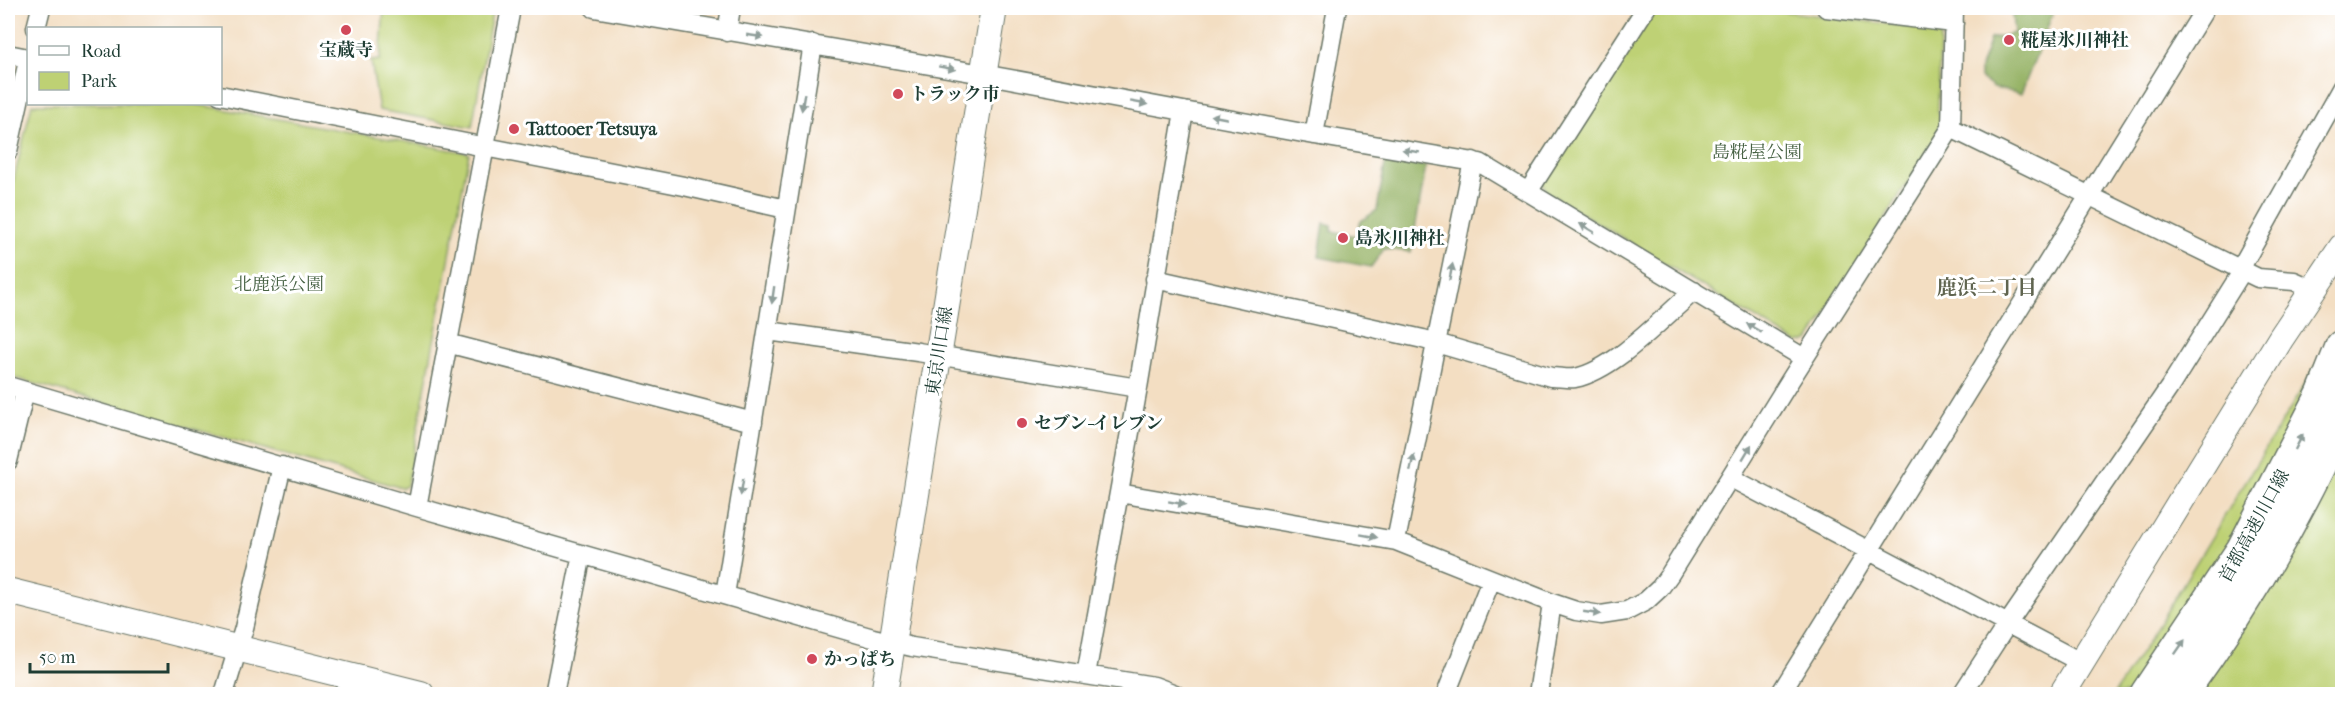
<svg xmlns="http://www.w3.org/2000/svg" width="2350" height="702" font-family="'IM FELL French Canon','Noto Serif JP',serif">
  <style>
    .green { fill: #bed174; stroke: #6e8754; stroke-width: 1.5 }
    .forest { fill: #96b366; stroke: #5a784d; stroke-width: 1.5 }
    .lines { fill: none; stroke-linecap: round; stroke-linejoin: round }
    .street-casing { stroke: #697566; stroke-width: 21 }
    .secondary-casing { stroke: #697566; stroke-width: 28 }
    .highway-casing { stroke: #697566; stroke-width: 36 }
    .street { stroke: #fff; stroke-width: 18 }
    .secondary { stroke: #fff; stroke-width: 26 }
    .highway { stroke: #fff; stroke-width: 33 }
    .oneway { fill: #8f9e9a }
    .poi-dot { fill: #d1495b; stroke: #fff; stroke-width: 2 }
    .labels { text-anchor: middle; stroke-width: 6; stroke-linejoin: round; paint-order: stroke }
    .poi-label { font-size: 18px; font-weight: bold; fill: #1f3d34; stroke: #fff; text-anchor: start }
    .park-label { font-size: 18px; fill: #476244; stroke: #fff }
    .street-label { font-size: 18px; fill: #1f3d34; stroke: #fff }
    .neighbourhood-label { font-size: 20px; font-weight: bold; fill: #606550; stroke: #fff }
  </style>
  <rect width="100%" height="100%" fill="#fff"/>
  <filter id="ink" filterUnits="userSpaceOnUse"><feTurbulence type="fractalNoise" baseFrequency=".0167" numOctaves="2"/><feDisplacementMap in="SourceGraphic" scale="12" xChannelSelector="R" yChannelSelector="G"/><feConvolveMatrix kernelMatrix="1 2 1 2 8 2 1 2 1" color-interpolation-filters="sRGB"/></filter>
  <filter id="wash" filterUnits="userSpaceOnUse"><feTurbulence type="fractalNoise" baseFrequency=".008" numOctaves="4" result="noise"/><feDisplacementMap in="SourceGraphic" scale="24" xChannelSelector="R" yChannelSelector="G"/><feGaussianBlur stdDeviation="1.35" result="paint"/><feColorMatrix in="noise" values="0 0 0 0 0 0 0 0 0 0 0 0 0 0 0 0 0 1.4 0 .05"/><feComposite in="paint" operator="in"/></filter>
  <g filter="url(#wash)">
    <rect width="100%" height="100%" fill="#f3dec2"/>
    <path class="green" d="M384,8H493L472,127L379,110L371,61L380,60Z
      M1656,8H1757L1937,30L1940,36L1938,112L1943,119L1939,132L1809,341L1797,343L1548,193L1542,182Z
      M32,104H194L469,153L407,486L402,488L8,376V203Z
      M2342,323V694H2114L2151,637Z"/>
    <path class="forest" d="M2011,8H2055L2021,94L1994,88L1980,78V68L1990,39L2014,33Z
      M1390,160L1426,166L1411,252L1384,249L1371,267L1319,257L1324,223L1332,225V231L1356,236L1361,221L1377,210L1385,164Z"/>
  </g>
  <g filter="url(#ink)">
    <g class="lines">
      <defs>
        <path id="street" d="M594,8L983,74L1303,133L1480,163L1804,358
          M1826,8L1954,23
          M36,28L41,8
          M727,32L731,8
          M8,54L28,58
          M220,95L684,186L786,209
          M1951,128L2258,278L2294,281L2315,290
          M1314,135L1337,8
          M8,151L28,61
          M1528,192L1646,8
          M1155,279L1423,339L1551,377C1559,377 1567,379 1575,378C1615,370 1662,318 1694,291
          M768,331L918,352L1138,388
          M447,343L753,422
          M8,386L417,507L873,638L912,647L1154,686L1175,694
          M8,461L25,391
          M1731,478L2082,663
          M1119,493L1396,541L1552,603L1576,611L1601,615L1627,611L1646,601L1660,588L1670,574L1791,379L1951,128L1954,8
          M417,507L511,8
          M1396,541L1473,161
          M725,595L813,44
          M1086,675L1138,388L1184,111
          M224,694L244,628L282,466
          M554,694L582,554
          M1446,694L1491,580
          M1538,694L1552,603
          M1780,694L2203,12L2204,8
          M1962,694L2008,623L2169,388L2243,270L2244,262L2342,87"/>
        <path id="secondary" d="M8,591L421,694
          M884,694L994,8
          M2062,694L2281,338L2342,247"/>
        <path id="highway" d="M2147,694L2243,550L2323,395L2342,347
          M2180,694C2243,607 2299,513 2342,415"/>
      </defs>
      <use href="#street" class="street-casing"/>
      <use href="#secondary" class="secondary-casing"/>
      <use href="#highway" class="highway-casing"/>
      <use href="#street" class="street"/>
      <use href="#secondary" class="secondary"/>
      <use href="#highway" class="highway"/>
    </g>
    <defs><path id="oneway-solid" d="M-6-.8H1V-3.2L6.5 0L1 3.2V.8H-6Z" transform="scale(1.5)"/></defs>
    <g class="oneway">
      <use href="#oneway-solid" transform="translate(755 36) rotate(8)"/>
      <use href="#oneway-solid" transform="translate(947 68) rotate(10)"/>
      <use href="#oneway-solid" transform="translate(803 102) rotate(99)"/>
      <use href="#oneway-solid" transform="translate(1139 103) rotate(10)"/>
      <use href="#oneway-solid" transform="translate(1219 117) rotate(-169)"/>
      <use href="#oneway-solid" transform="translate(1411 151) rotate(-171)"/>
      <use href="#oneway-solid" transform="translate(1587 228) rotate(-149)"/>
      <use href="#oneway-solid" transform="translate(1451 272) rotate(-79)"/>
      <use href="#oneway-solid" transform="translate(773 295) rotate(98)"/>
      <use href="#oneway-solid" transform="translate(1754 328) rotate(-149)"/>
      <use href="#oneway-solid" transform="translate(2299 442) rotate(-63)"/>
      <use href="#oneway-solid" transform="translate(1747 452) rotate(-59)"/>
      <use href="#oneway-solid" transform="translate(1412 463) rotate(-78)"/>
      <use href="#oneway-solid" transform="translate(742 487) rotate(99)"/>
      <use href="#oneway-solid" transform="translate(1177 503) rotate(10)"/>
      <use href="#oneway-solid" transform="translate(1369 536) rotate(10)"/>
      <use href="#oneway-solid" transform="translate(1592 613) rotate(8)"/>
      <use href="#oneway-solid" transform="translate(2180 647) rotate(-55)"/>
    </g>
  </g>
  <g class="poi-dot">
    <circle cx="346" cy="30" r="6"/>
    <circle cx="2009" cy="40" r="6"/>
    <circle cx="898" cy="94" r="6"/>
    <circle cx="514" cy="129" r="6"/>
    <circle cx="1343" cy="238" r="6"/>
    <circle cx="1022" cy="423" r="6"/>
    <circle cx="812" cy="659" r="6"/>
  </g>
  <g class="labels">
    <g class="poi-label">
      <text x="2021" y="46">糀屋氷川神社</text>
      <text x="346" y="56" text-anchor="middle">宝蔵寺</text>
      <text x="910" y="100">トラック市</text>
      <text x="526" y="135">Tattooer Tetsuya</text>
      <text x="1355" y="244">島氷川神社</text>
      <text x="1034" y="429">セブン-イレブン</text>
      <text x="824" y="665">かっぱち</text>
    </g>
    <g class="park-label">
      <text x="1757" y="158">島糀屋公園</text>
      <text x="279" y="290">北鹿浜公園</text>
    </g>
    <g class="street-label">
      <text transform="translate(939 351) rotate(-81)" y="6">東京川口線</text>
      <text transform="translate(2254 526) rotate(-61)" y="6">首都高速川口線</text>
    </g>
    <g class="neighbourhood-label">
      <text x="1987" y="294">鹿浜二丁目</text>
    </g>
  </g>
  <rect width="2350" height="702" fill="none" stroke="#fff" stroke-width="30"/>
  <rect x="27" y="27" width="195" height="78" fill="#ffffff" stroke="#a5b1ae" stroke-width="1.5"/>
  <rect x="39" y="46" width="30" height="9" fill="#ffffff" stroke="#a5b1ae" stroke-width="1.5"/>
  <text x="81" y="57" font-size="18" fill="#1f3d34">Road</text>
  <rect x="39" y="72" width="30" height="18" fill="#bed174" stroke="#a5b1ae" stroke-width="1.5"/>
  <text x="81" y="87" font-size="18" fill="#1f3d34">Park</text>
  <path d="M30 663v9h138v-9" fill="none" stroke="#1f3d34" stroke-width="3"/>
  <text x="39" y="663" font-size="18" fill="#1f3d34" stroke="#ffffff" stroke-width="4.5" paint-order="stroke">50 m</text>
</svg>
